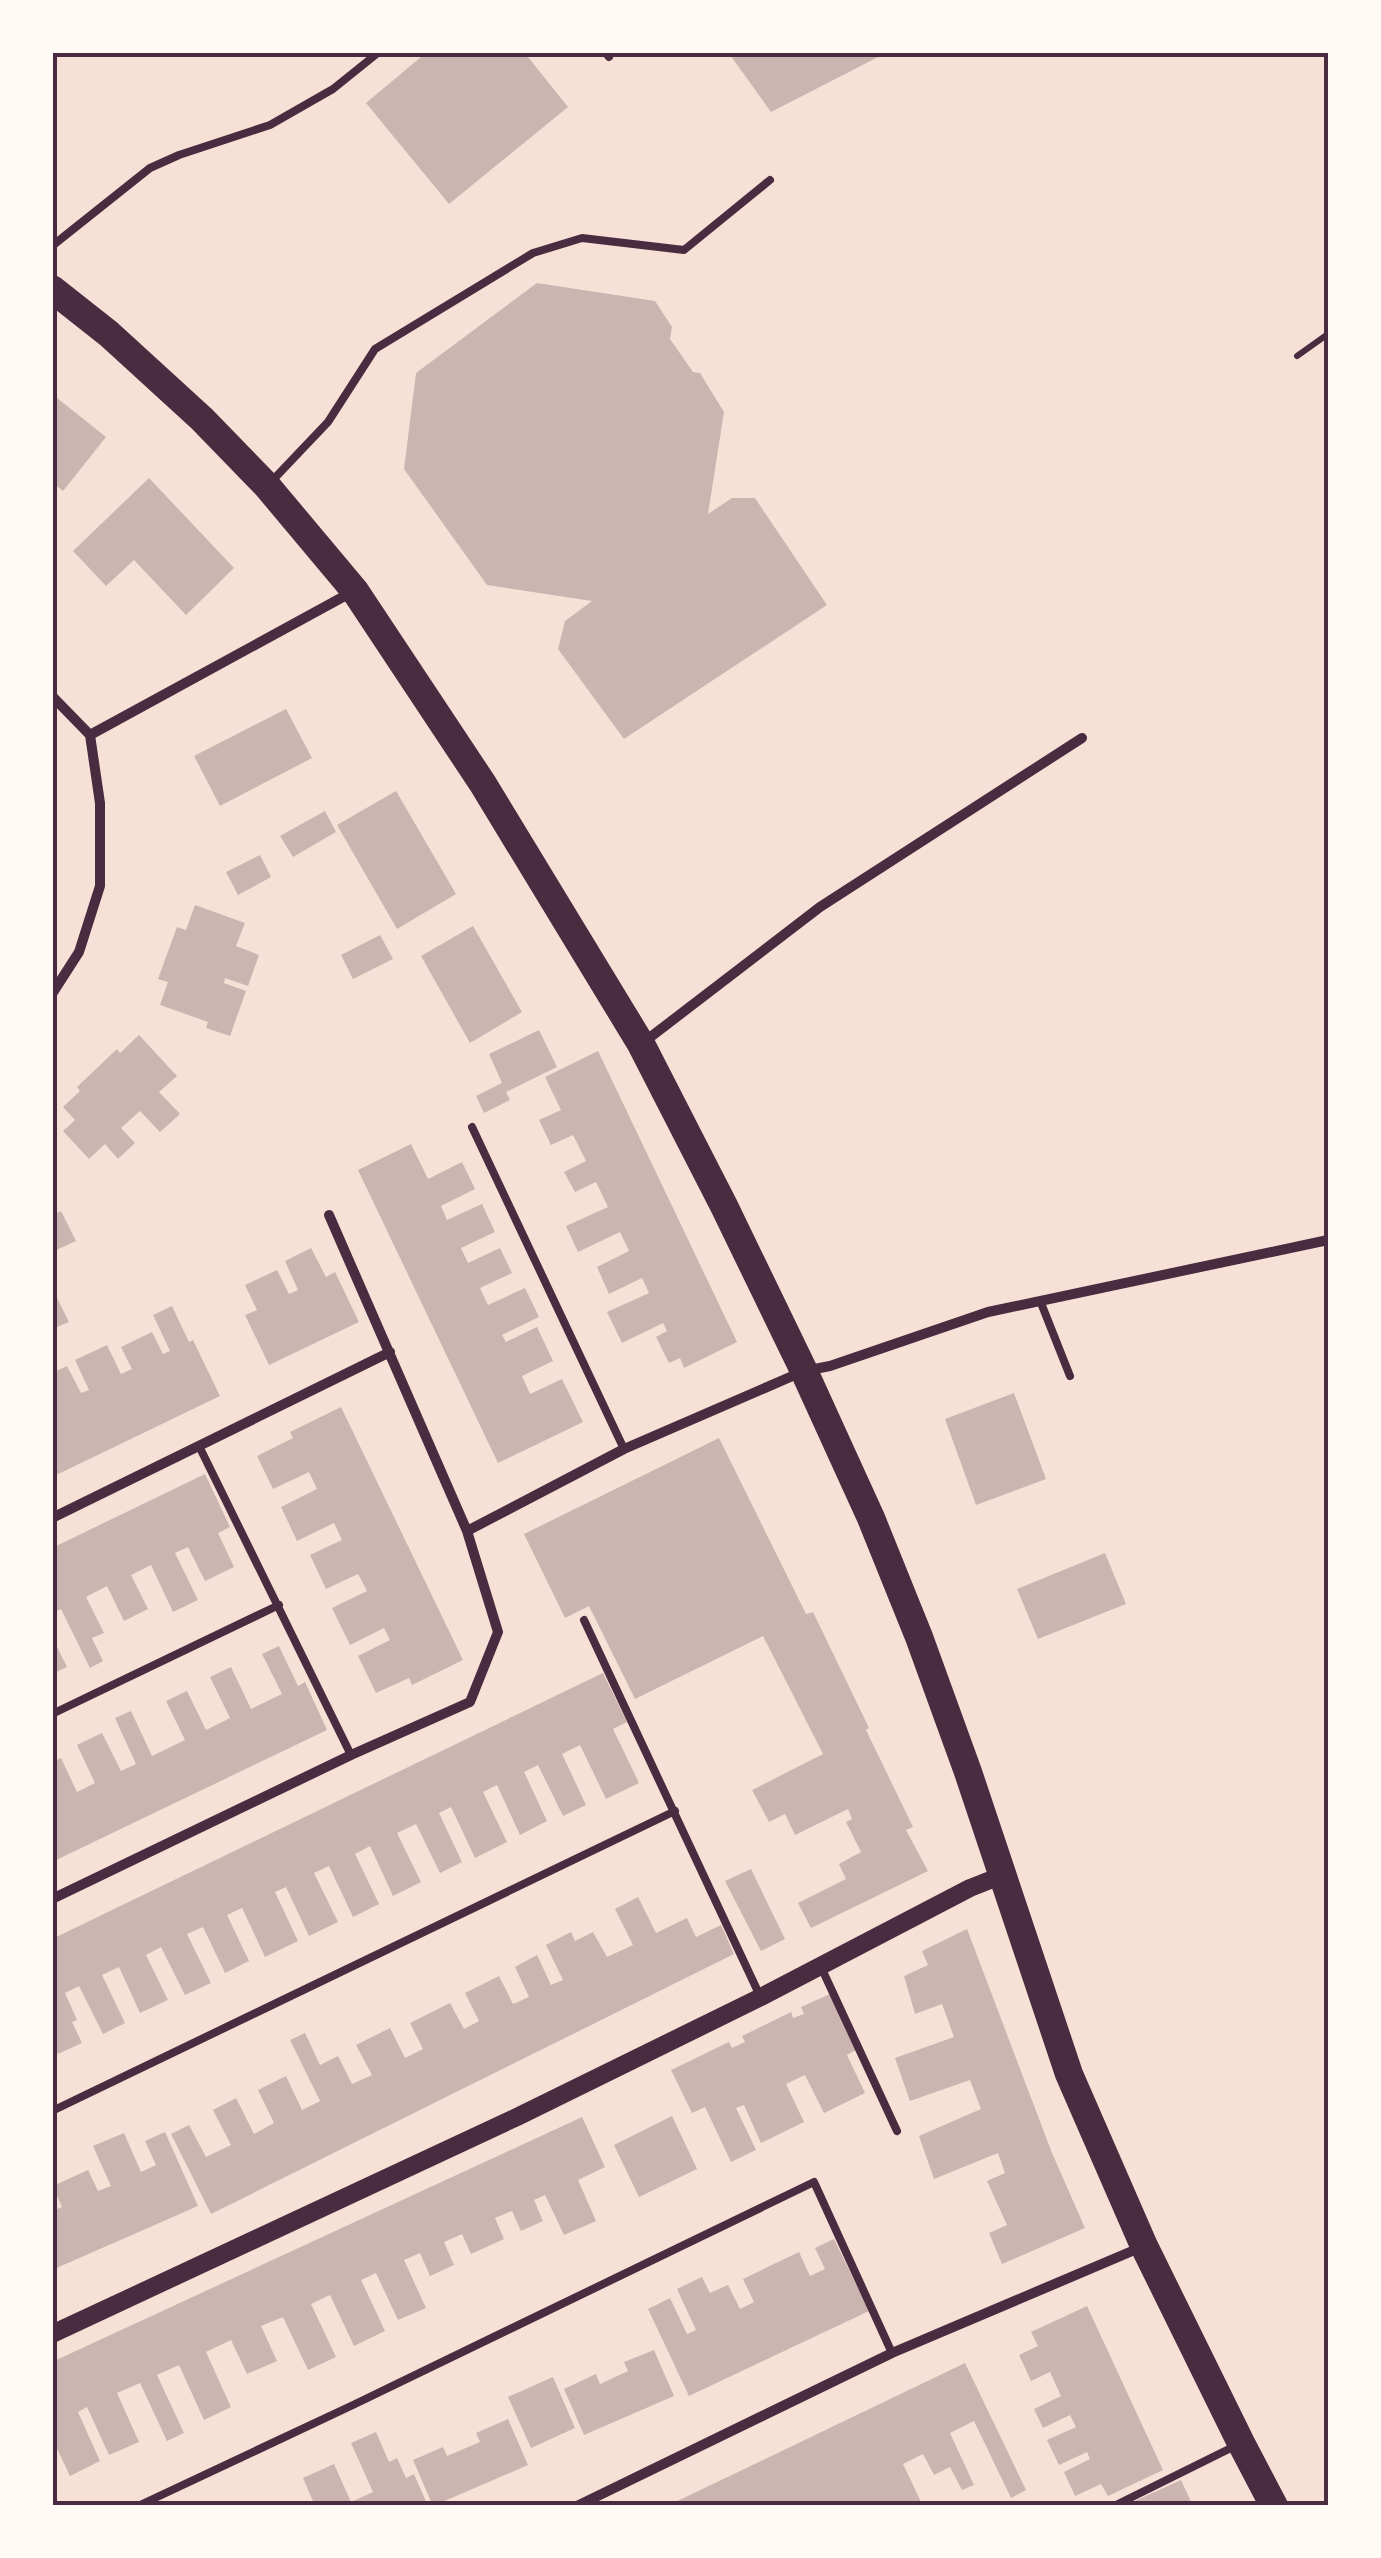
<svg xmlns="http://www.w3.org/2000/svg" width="1381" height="2558" font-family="'Roboto Condensed',sans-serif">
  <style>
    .building { fill: #ccb4b1 }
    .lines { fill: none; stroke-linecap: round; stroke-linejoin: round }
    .path { stroke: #4a2c40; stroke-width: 6 }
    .service { stroke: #4a2c40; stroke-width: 8 }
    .minor { stroke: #4a2c40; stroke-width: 10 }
    .tertiary { stroke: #4a2c40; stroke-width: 18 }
    .trunk { stroke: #4a2c40; stroke-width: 28 }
    .neatline { fill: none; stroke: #4a2c40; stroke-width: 4 }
  </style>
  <rect width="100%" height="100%" fill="#f7e1d7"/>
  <path class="building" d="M427,52H524L568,107L449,204L366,103Z
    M728,52H888L771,112Z
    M537,283L655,301L672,327L670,339L693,372L700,373L724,412L708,514L732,498H755L827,605L624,739L558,649L565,621L592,601L487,585L404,469L416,373Z
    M52,394L106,437L63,491L52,482Z
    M149,478L234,568L186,615L134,560L106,586L73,551Z
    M286,709L312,758L220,806L194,756Z
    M396,791L456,894L397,929L337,825Z
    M325,811L336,832L293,857L280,836Z
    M260,855L271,877L238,895L226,872Z
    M195,905L245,923L236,946L259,955L248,986L225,978L224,983L246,991L230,1036L206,1028L208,1022L160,1005L168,982L158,979L177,927L186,930Z
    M473,926L522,1012L470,1043L421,956Z
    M380,935L393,959L353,979L341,955Z
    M539,1030L557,1067L506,1092L510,1100L484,1113L476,1096L502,1083L489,1054Z
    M139,1035L177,1076L159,1092L180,1114L160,1132L140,1111L121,1128L135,1143L118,1159L105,1144L89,1159L63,1131L75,1120L63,1107L80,1091L77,1087L117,1049L120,1053Z
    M598,1051L737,1342L684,1368L680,1358L669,1363L656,1337L667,1331L663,1323L622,1343L607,1312L649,1293L642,1278L609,1294L597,1267L629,1251L620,1232L578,1252L566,1226L608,1207L596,1182L575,1192L564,1172L586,1161L573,1135L551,1145L539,1120L561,1110L545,1077Z
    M411,1144L428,1179L462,1162L475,1189L441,1206L447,1220L482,1204L495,1232L461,1248L468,1263L500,1248L512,1273L480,1288L488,1305L525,1288L539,1317L502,1335L506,1342L537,1327L553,1361L522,1376L530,1394L562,1379L583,1422L498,1463L358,1170Z
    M61,1211L76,1241L52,1252V1215Z
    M311,1248L326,1277L335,1272L359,1322L269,1365L245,1315L257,1310L245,1285L277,1270L289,1294L298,1290L285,1261Z
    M52,1288L69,1322L52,1329Z
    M172,1306L189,1342L193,1340L220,1396L52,1477V1373L67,1366L81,1393L89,1390L75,1360L107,1345L121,1374L132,1369L121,1347L152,1332L163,1354L170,1351L153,1315Z
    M1014,1393L1046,1479L976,1505L945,1419Z
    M341,1407L463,1660L412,1685L409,1678L376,1693L358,1656L390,1640L384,1628L350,1645L332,1608L367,1591L358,1574L326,1589L310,1555L342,1540L334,1523L297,1541L281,1507L317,1489L309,1472L273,1489L257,1456L293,1438L290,1432Z
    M719,1438L806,1614L813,1612L869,1728L866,1730L913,1827L906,1830L928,1871L811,1928L798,1903L846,1879L839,1864L861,1852L846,1822L852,1819L848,1809L795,1835L785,1814L769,1822L752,1790L823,1754L763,1636L635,1699L589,1606L565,1618L524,1534Z
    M205,1474L230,1527L218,1533L234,1567L205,1581L188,1547L175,1553L198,1600L173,1612L151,1565L131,1575L148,1609L124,1621L107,1586L86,1597L104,1633L92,1638L103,1661L90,1668L61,1609L52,1613V1548Z
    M1105,1553L1126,1604L1038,1639L1017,1589Z
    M52,1637L67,1667L52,1674Z
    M279,1646L298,1686L305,1682L327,1730L52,1862V1762L61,1758L77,1792L95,1783L77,1745L102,1733L121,1771L136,1764L115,1718L131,1711L152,1756L185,1740L166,1701L187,1691L206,1730L230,1718L210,1677L231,1667L251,1709L282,1694L262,1654Z
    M603,1673L627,1722L613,1729L639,1783L606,1799L580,1745L562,1754L586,1805L563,1816L538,1765L524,1772L547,1821L520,1835L497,1785L483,1792L507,1842L475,1858L451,1807L439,1813L462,1862L440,1873L416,1824L397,1833L421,1882L393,1896L370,1846L355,1854L379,1904L353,1917L329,1866L314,1873L338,1922L309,1936L286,1887L275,1892L298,1941L265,1957L242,1908L227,1915L249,1961L225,1973L203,1927L187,1934L211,1983L185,1995L161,1947L146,1955L168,2000L140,2013L119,1967L102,1975L125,2023L103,2034L79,1986L65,1993L77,2020L72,2022L82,2043L58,2054L52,2042V1939Z
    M751,1869L785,1939L761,1951L725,1881Z
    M638,1897L656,1933L687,1918L696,1937L721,1925L734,1954L211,2214L171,2134L189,2125L206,2157L231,2145L213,2110L236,2098L254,2134L274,2123L258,2090L286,2076L302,2110L320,2101L290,2040L305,2033L320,2065L338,2056L352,2084L372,2075L356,2045L390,2028L405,2058L423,2049L410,2023L450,2003L464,2029L479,2021L465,1993L499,1976L513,2004L529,1997L515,1967L537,1955L551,1985L563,1980L546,1945L571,1932L575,1941L593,1932L607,1957L633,1945L615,1909Z
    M967,1929L1052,2153L1085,2228L1002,2264L989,2233L1007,2225L987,2181L1005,2173L998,2153L934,2179L919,2136L981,2109L970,2080L910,2101L895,2058L954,2037L942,2004L915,2014L904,1976L928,1965L922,1951Z
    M830,1994L856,2050L847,2055L865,2093L824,2113L805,2075L786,2084L804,2122L761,2143L744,2105L736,2108L756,2150L731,2162L705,2107L692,2113L671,2070L729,2042L732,2048L745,2042L742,2036L791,2012L793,2018L804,2014L801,2007Z
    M672,2116L697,2169L639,2197L614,2145Z
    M582,2117L605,2167L578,2180L596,2221L564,2235L545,2195L534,2200L543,2221L521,2231L512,2211L495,2218L504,2239L471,2254L462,2234L444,2242L454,2265L430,2276L420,2253L404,2260L426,2308L398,2320L376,2273L361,2280L385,2331L354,2346L330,2295L311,2304L336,2357L308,2370L283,2317L261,2326L277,2361L247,2374L231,2340L206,2352L231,2407L204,2420L179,2365L157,2375L184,2433L167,2441L140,2383L117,2393L139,2442L109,2455L87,2407L78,2412L100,2461L70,2476L52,2438V2362Z
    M165,2132L198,2206L52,2270V2211L62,2207L53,2186L88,2170L98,2191L111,2186L93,2146L124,2133L141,2172L156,2165L145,2141Z
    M834,2239L869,2311L689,2396L648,2309L670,2298L687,2334L696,2330L677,2289L702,2277L710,2293L728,2285L740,2309L754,2302L743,2279L799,2252L810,2276L825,2269L815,2248Z
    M1087,2306L1163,2470L1108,2496L1101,2484L1075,2496L1064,2472L1090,2459L1087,2452L1059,2465L1047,2440L1076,2427L1070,2415L1043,2428L1034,2409L1061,2396L1050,2372L1031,2381L1019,2355L1038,2346L1031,2332Z
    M654,2350L674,2396L584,2435L564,2389L596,2374L600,2384L628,2371L624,2362Z
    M965,2363L1026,2490L1011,2498L974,2421L950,2433L974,2485L962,2490L950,2467L934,2475L923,2454L903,2464L923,2506H667Z
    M553,2377L575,2428L531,2448L508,2397Z
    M508,2419L528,2465L433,2506L413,2460L443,2447L447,2456L480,2442L476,2433Z
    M376,2432L389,2462L397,2458L406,2478L414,2474L428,2506H315L303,2478L334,2464L351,2502L373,2492L351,2443Z
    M1181,2480L1193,2506H1124Z"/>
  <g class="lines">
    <path class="path" d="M1297,356L1328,334"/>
    <path class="service" d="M605,52L609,57
      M52,246L150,168L179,155L270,125L333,89L379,52
      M270,483L328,422L375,349L533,253L582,238L684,250L770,180
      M472,1127L624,1449
      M1041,1303L1070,1376
      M199,1446L351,1755
      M584,1620L760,1996
      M52,1714L279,1605
      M821,1967L897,2131
      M52,2111L675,1811
      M138,2506L353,2405L814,2182L892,2353
      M1114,2506L1237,2445"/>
    <path class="minor" d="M52,696L90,735L100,803V886L79,952L52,994
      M90,735L352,592
      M644,1042L820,907L1082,738
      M52,1518L390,1352
      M467,1531L624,1449L804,1371L830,1366L988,1312L1328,1240
      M52,1899L351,1755L470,1702L498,1632L467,1531L329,1215
      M577,2506L892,2353L1144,2246"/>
    <path class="tertiary" d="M52,2334L519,2116L761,1997L970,1888L1003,1875"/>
    <path class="trunk" d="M52,289L109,334L202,419L267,486L355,591L483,784L641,1044L724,1206L804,1371L871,1518L919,1637L968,1772L1069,2074L1144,2246L1241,2443L1274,2506"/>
  </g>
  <rect width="1381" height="2558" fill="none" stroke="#fffaf5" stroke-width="110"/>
  <rect x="55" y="55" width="1271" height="2448" class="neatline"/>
</svg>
